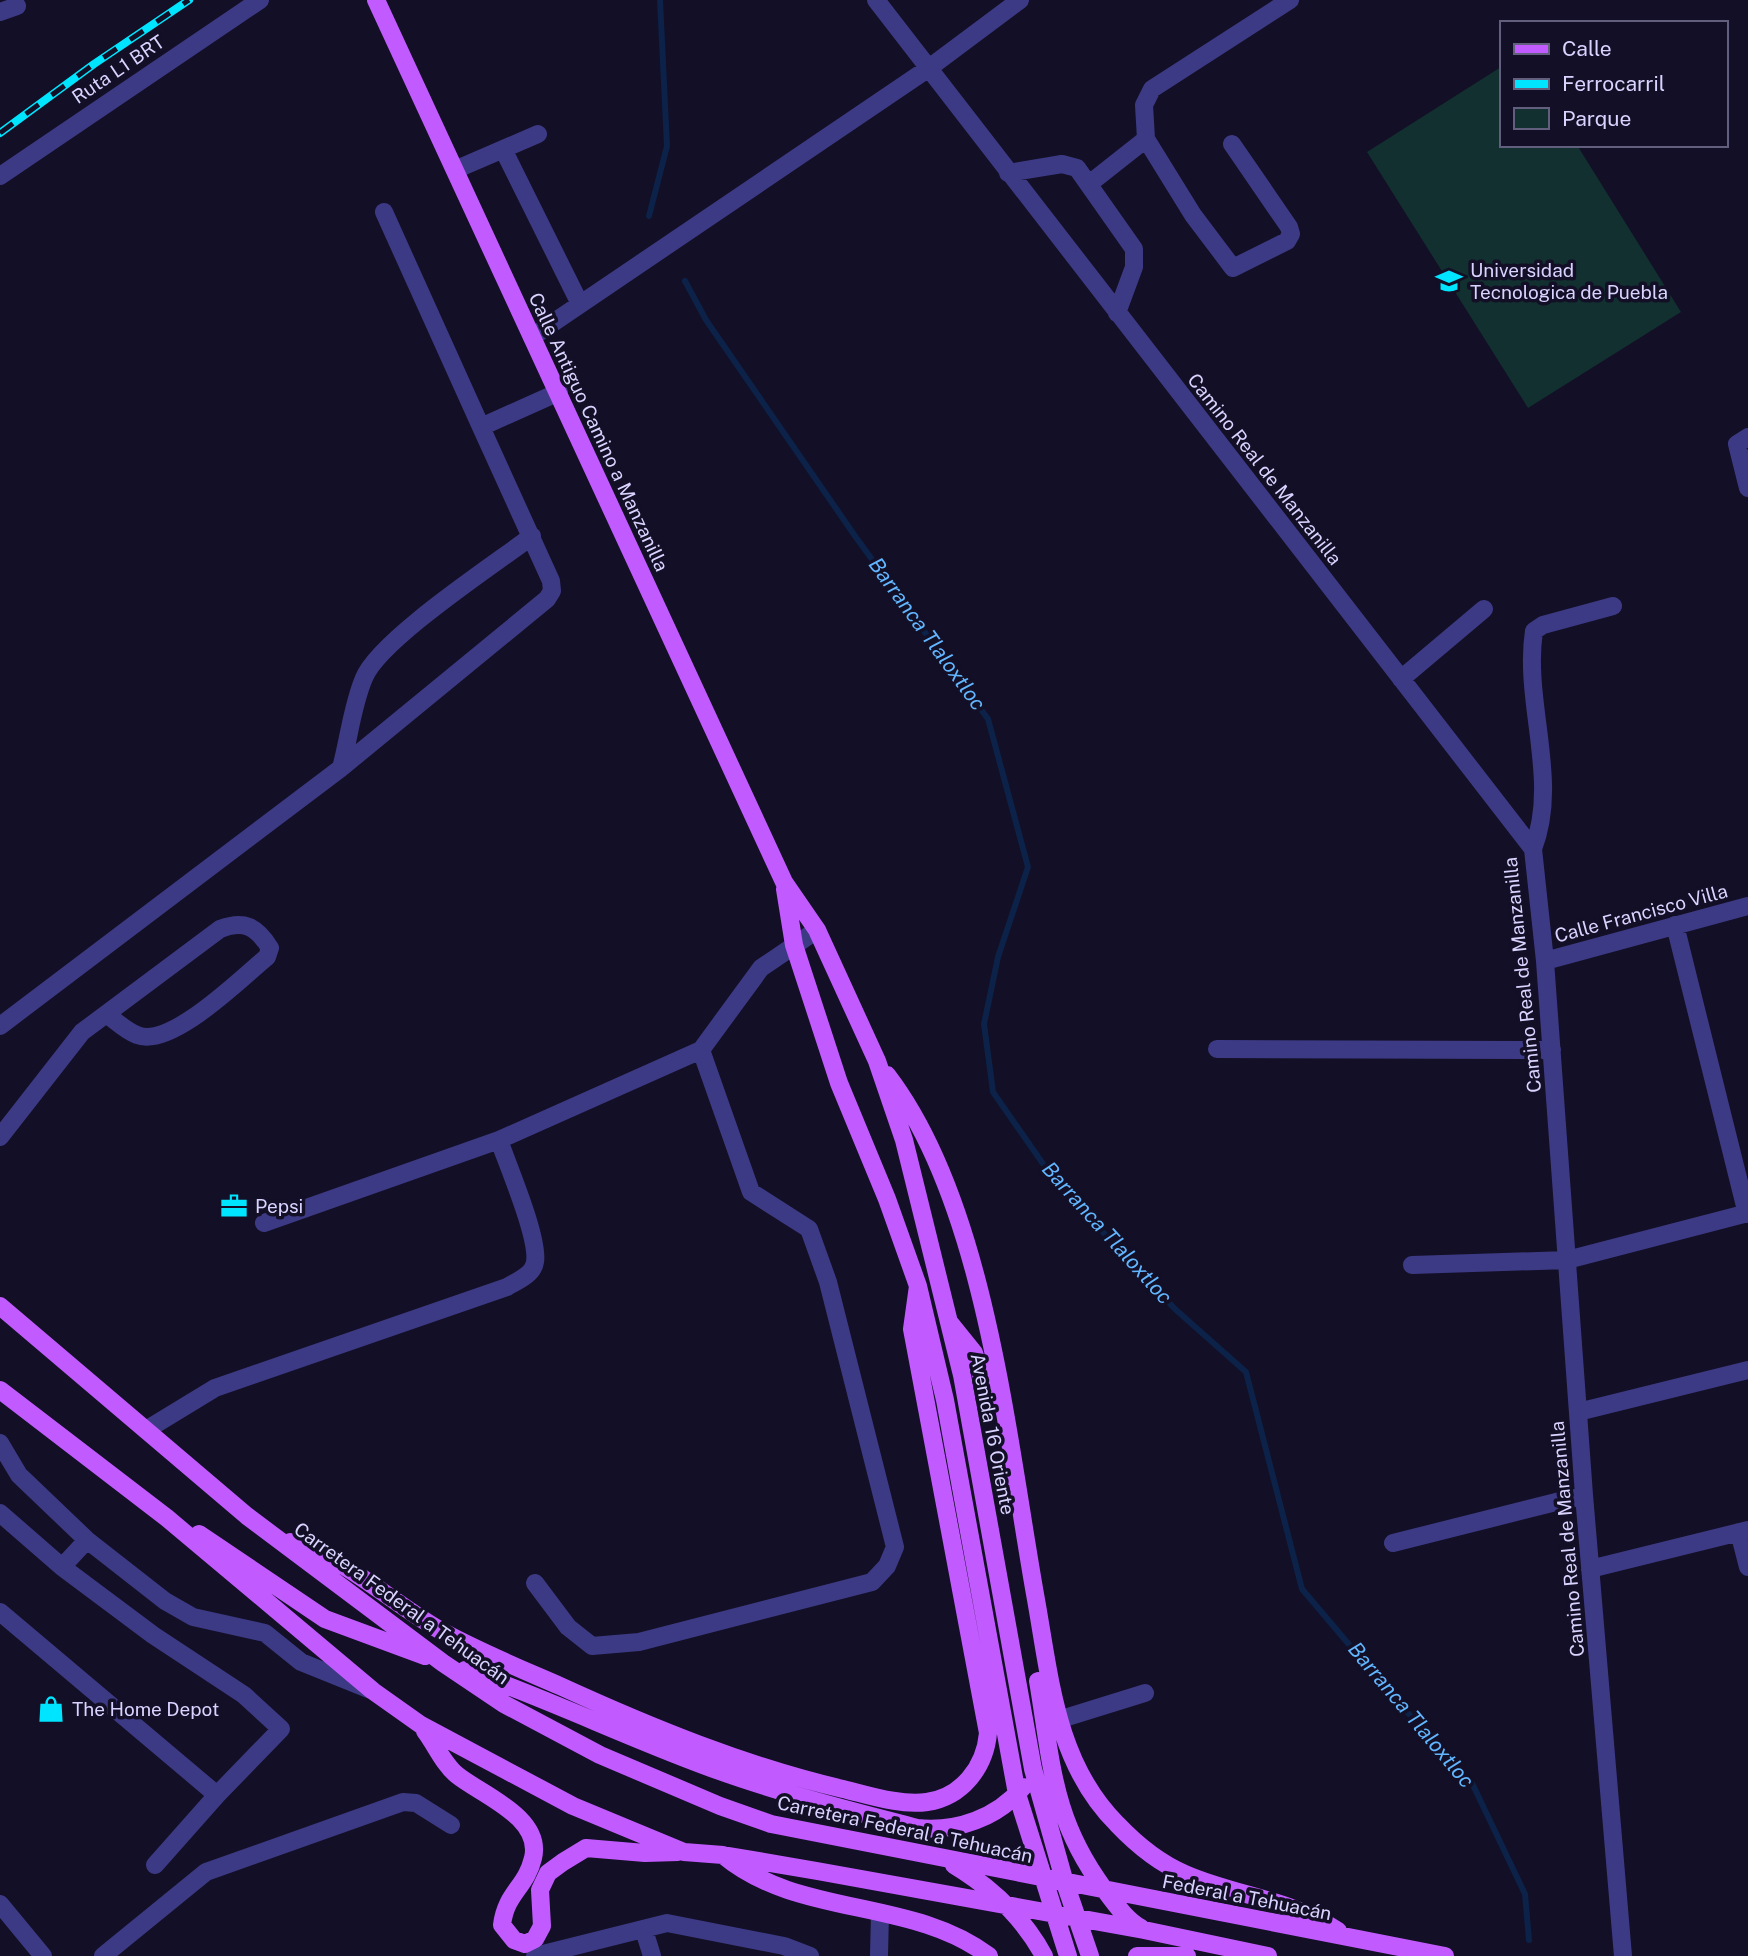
<svg xmlns="http://www.w3.org/2000/svg" width="1748" height="1956" font-family="'Public Sans',sans-serif">
  <style>
    .green { fill: #12302f }
    .lines { fill: none; stroke-linecap: round; stroke-linejoin: round }
    .stream { stroke: #0c2248; stroke-width: 6 }
    .minor { stroke: #3d3a85; stroke-width: 18 }
    .major { stroke: #c25bff; stroke-width: 18 }
    .rail-casing { stroke: #00e5ff; stroke-width: 8 }
    .rail { stroke: #130f26; stroke-width: 5; stroke-dasharray: 16; stroke-linecap: butt }
    .labels { text-anchor: middle; stroke-width: 7; stroke-linejoin: round; paint-order: stroke }
    .street-label { font-size: 19px; fill: #d9d4ff; stroke: #130f26 }
    .poi-label { font-size: 19px; fill: #d9d4ff; stroke: #130f26; text-anchor: start }
    .water-label { font-size: 21px; font-style: italic; fill: #62b6ff; stroke: #130f26 }
  </style>
  <rect width="100%" height="100%" fill="#130f26"/>
  <path class="green" d="M1501,67V145H1577L1681,312L1528,408L1367,152Z"/>
  <g class="lines">
    <path class="stream" d="M649,216L667,146L660,0
      M685,281L706,320L855,536L988,719L1028,867L998,957L984,1024L993,1092L1055,1181L1175,1309L1246,1372L1302,1589L1396,1700L1472,1783L1525,1894L1529,1940"/>
    <path class="minor" d="M876,0L1533,849L1545,961L1584,1495L1623,1956
      M0,12L17,6
      M1146,139L1193,215L1233,268L1287,241L1291,234L1289,227L1232,144
      M503,149L580,304
      M457,169L538,134
      M1008,173L1062,164L1077,168L1134,249V267L1117,313
      M0,176L260,0
      M1089,184L1146,139L1144,105L1152,89L1290,0
      M384,212L481,427
      M532,337L929,68L1020,0
      M1748,437L1737,444L1748,488
      M1401,679L1484,609
      M341,768C349,739 352,706 364,678C379,640 495,564 532,536
      M1533,849C1560,780 1523,702 1534,631L1543,625L1613,606
      M1675,925L1747,1214
      M1545,961L1748,906
      M0,1026L341,768L547,599L552,591L551,581L481,427L559,392
      M1217,1049L1552,1050
      M0,1137L82,1032L220,929C244,920 256,926 270,948L267,957C241,978 171,1049 137,1035C126,1031 116,1021 106,1014
      M264,1223L499,1140L701,1050L761,968L817,930
      M1412,1265L1567,1260L1748,1213
      M1578,1412L1748,1370
      M146,1430L215,1388L507,1287C517,1281 533,1275 535,1262C539,1238 508,1166 499,1140
      M0,1443L19,1475L87,1540L165,1601L193,1617L265,1633L301,1662L368,1689
      M0,1513L62,1567
      M1739,1532L1748,1567
      M87,1540L62,1567L153,1635L244,1695L281,1729L217,1795
      M1393,1543L1584,1495
      M1590,1569L1748,1530
      M535,1583L568,1627L592,1646L639,1642L872,1582L887,1566L895,1547L828,1282L809,1229L751,1192L701,1050
      M0,1612L217,1795L155,1865
      M1058,1720L1145,1693
      M0,1904L43,1956
      M644,1930L652,1956
      M103,1956L206,1872L403,1802L416,1803L451,1825
      M535,1956L667,1923L784,1946L810,1956
      M879,1956L880,1913"/>
    <path class="major" d="M376,0L784,882L817,930L877,1061L904,1140L962,1375L1033,1769L1065,1883L1090,1956
      M785,889L794,945L839,1083L887,1199L918,1286L945,1400L1017,1794L1068,1956
      M887,1075C985,1203 1007,1437 1035,1594C1050,1676 1055,1762 1117,1824C1136,1844 1159,1863 1185,1874C1235,1896 1291,1899 1338,1931
      M0,1306L247,1516L443,1663L504,1704L600,1755L720,1806L771,1824L1445,1956
      M949,1322L974,1353L991,1405
      M0,1390L167,1518L373,1691L421,1725L573,1806L684,1852L723,1855L817,1871L1144,1930L1268,1956
      M199,1534L325,1619L425,1656
      M290,1542C339,1552 398,1608 445,1633C482,1653 521,1669 560,1686C652,1728 745,1766 843,1789C868,1795 901,1806 927,1802C962,1797 985,1767 988,1733L912,1329L918,1286
      M465,1670C546,1698 622,1735 703,1765C772,1791 845,1809 917,1828C957,1832 997,1818 1023,1787
      M1038,1681C1052,1764 1052,1819 1104,1889C1115,1903 1126,1920 1141,1928
      M425,1731C435,1744 444,1765 457,1775C480,1794 543,1817 533,1858C526,1888 506,1892 502,1925L514,1940L525,1944L535,1939L542,1926L540,1890L548,1873L563,1862L586,1848L645,1853L678,1852
      M723,1855C798,1918 911,1897 989,1956
      M954,1865C992,1888 1023,1917 1044,1956
      M1137,1956H1187"/>
    <defs>
      <path id="rail" d="M0,133L94,64L189,0"/>
    </defs>
    <use href="#rail" class="rail-casing"/>
    <use href="#rail" class="rail"/>
  </g>
  <defs>
    <symbol id="university-bare" viewBox="-9 -9 18 18"><path d="M0-5L7-2L0 1L-7-2ZM-4 1L0 2.5L4 1V4Q0 6-4 4Z" fill="#00e5ff" stroke="#130f26" stroke-width="2.5" paint-order="stroke"/></symbol>
    <symbol id="office-bare" viewBox="-9 -9 18 18"><path d="M-6-3h4V-5.5h4V-3h4V5H-6ZM-1-4.5V-3h2v-1.5ZM-6 0V1H6V0Z" fill="#00e5ff" stroke="#130f26" stroke-width="2.5" paint-order="stroke"/></symbol>
    <symbol id="shop-bare" viewBox="-9 -9 18 18"><path d="M-5-2.5h2.3a2.7 3.5 0 0 1 5.4 0H5L5.5 6h-11ZM-1.5-2.5h3a1.5 2.3 0 0 0-3 0Z" fill="#00e5ff" stroke="#130f26" stroke-width="2.5" paint-order="stroke"/></symbol>
  </defs>
  <g fill-rule="evenodd">
    <use href="#university-bare" x="1430" y="262" width="38" height="38"/>
    <use href="#office-bare" x="215" y="1187" width="38" height="38"/>
    <use href="#shop-bare" x="32" y="1690" width="38" height="38"/>
  </g>
  <g class="labels">
    <g class="street-label">
      <text transform="translate(118 69) rotate(-34)" y="7">Ruta L1 BRT</text>
      <text transform="translate(599 432) rotate(65)" y="7">Calle Antiguo Camino a Manzanilla</text>
      <text transform="translate(1265 469) rotate(52)" y="7">Camino Real de Manzanilla</text>
      <text transform="translate(1641 913) rotate(-15)" y="7">Calle Francisco Villa</text>
      <text transform="translate(1522 975) rotate(-96)" y="7">Camino Real de Manzanilla</text>
      <text transform="translate(993 1434) rotate(79)" y="7">Avenida 16 Oriente</text>
      <text transform="translate(1567 1539) rotate(-95)" y="7">Camino Real de Manzanilla</text>
      <text transform="translate(402 1603) rotate(36)" y="7">Carretera Federal a Tehuacán</text>
      <text transform="translate(905 1829) rotate(12)" y="7">Carretera Federal a Tehuacán</text>
      <text transform="translate(1247 1897) rotate(11)" y="7">Federal a Tehuacán</text>
    </g>
    <g class="poi-label">
      <text x="1470" y="277">Universidad<tspan x="1470" dy="22">Tecnologica de Puebla</tspan></text>
      <text x="255" y="1213">Pepsi</text>
      <text x="72" y="1716">The Home Depot</text>
    </g>
    <g class="water-label">
      <text transform="translate(927 634) rotate(54)" y="7">Barranca Tlaloxtloc</text>
      <text transform="translate(1107 1233) rotate(48)" y="7">Barranca Tlaloxtloc</text>
      <text transform="translate(1411 1715) rotate(50)" y="7">Barranca Tlaloxtloc</text>
    </g>
  </g>
  <rect x="1500" y="21" width="228" height="126" fill="#130f26" stroke="#625e7d" stroke-width="2"/>
  <rect x="1514" y="44" width="35" height="10" fill="#c25bff" stroke="#625e7d" stroke-width="2"/>
  <text x="1562" y="56" font-size="21" fill="#d9d4ff">Calle</text>
  <rect x="1514" y="79" width="35" height="10" fill="#00e5ff" stroke="#625e7d" stroke-width="2"/>
  <text x="1562" y="91" font-size="21" fill="#d9d4ff">Ferrocarril</text>
  <rect x="1514" y="108" width="35" height="21" fill="#12302f" stroke="#625e7d" stroke-width="2"/>
  <text x="1562" y="126" font-size="21" fill="#d9d4ff">Parque</text>
</svg>
